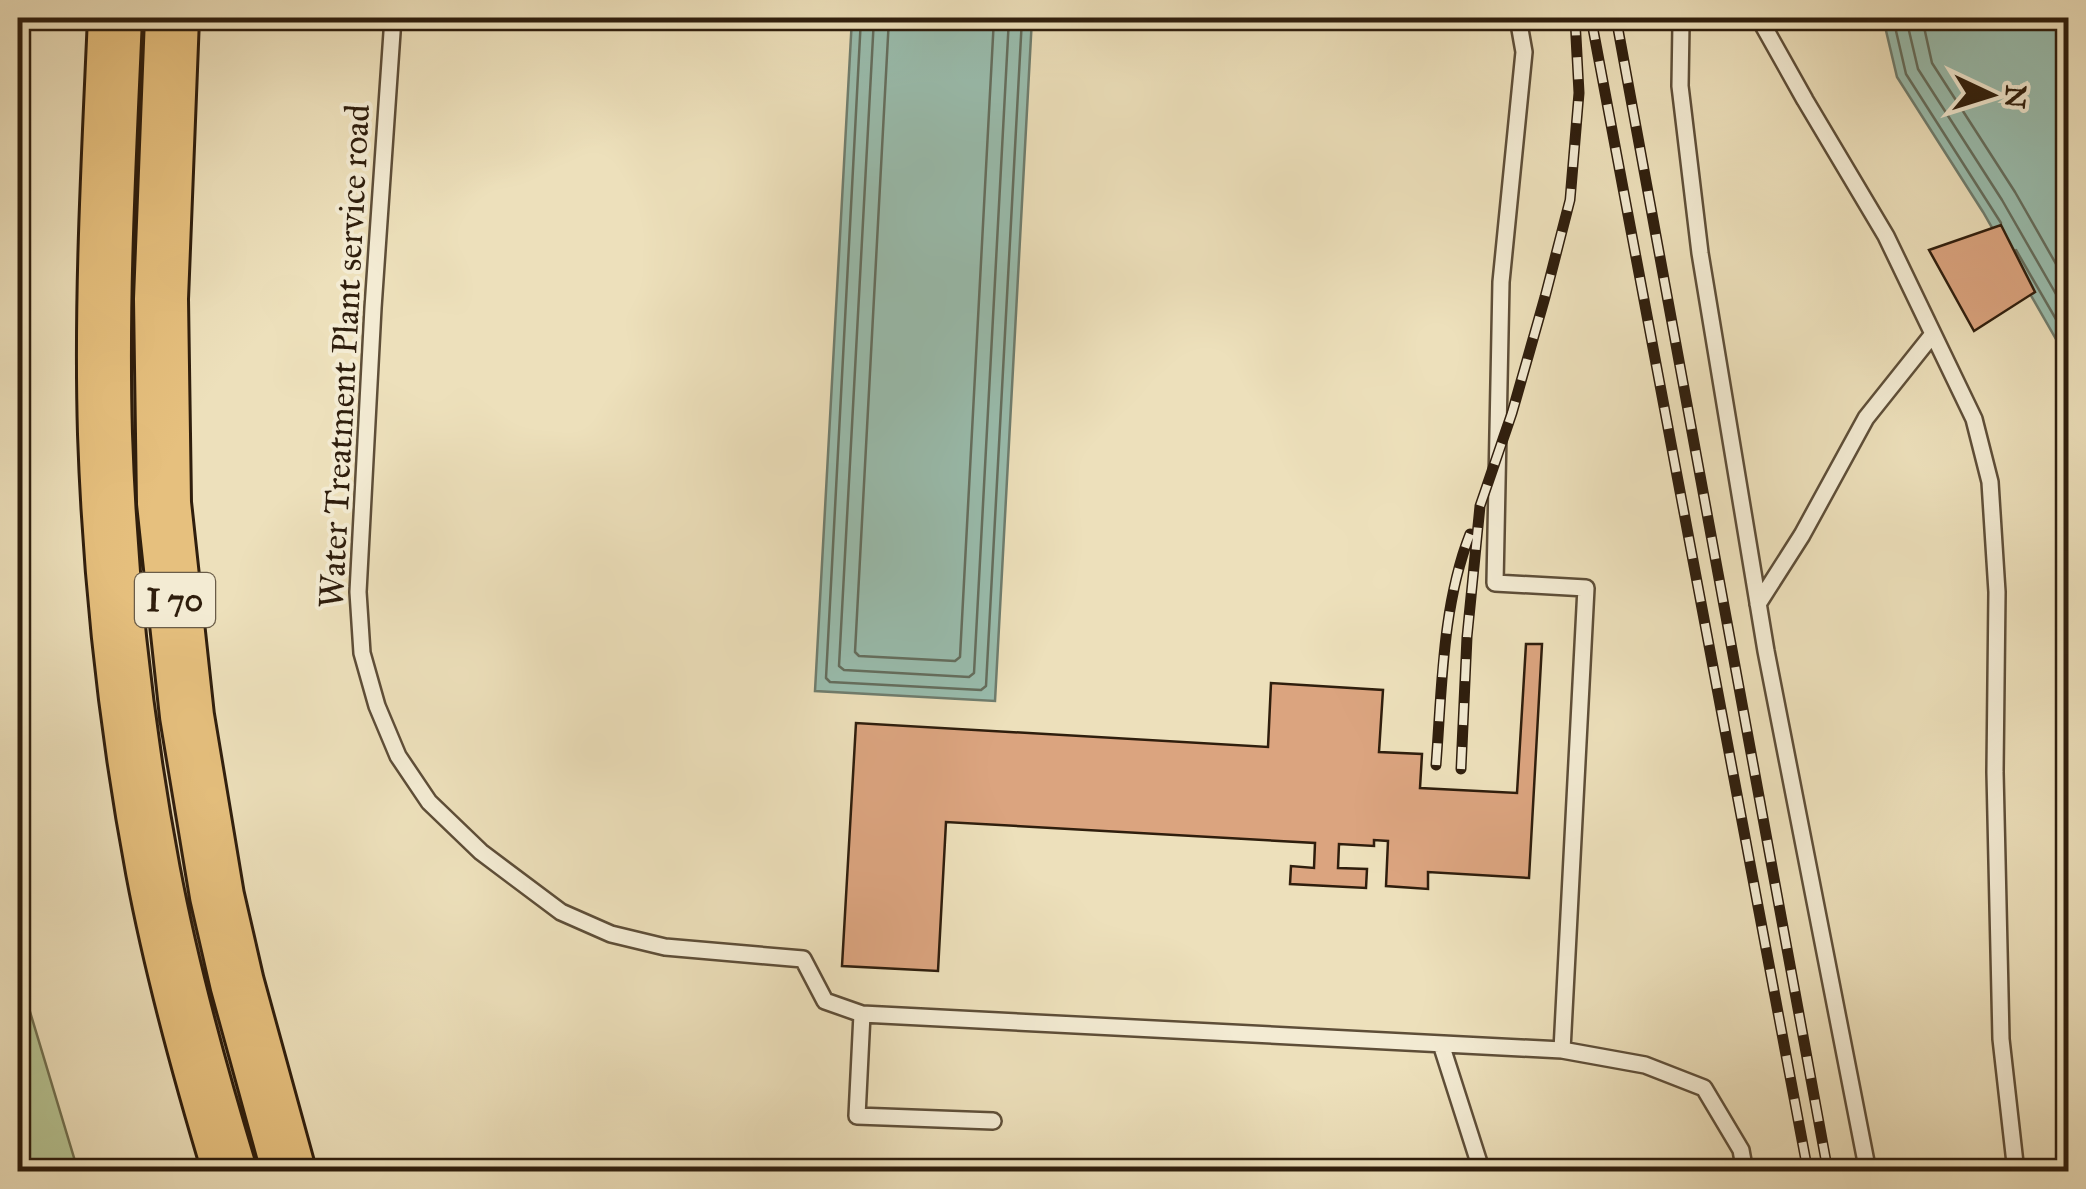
<svg xmlns="http://www.w3.org/2000/svg" width="2086" height="1189" font-family="'IM FELL Great Primer',serif">
  <style>
    .green { fill: #b6c392; stroke: #727050; stroke-width: 2.5 }
    .water { fill: #99bdae; stroke: #6f7d6e; stroke-width: 2.5 }
    .lines { fill: none; stroke-linecap: round; stroke-linejoin: round }
    .shore { stroke: #646e5e; stroke-width: 2.5 }
    .building { fill: #dba47f; stroke: #2f1e0d; stroke-width: 2.5 }
    .service-casing { stroke: #5e4e38; stroke-width: 20 }
    .motorway-casing { stroke: #2f1e0d; stroke-width: 58 }
    .service { stroke: #f3ebd3; stroke-width: 15 }
    .motorway { stroke: #e6c07e; stroke-width: 52 }
    .rail-casing { stroke: #2f1e0d; stroke-width: 11 }
    .rail { stroke: #f3ebd3; stroke-width: 8; stroke-dasharray: 22; stroke-linecap: butt }
    .labels { text-anchor: middle; stroke-width: 8; stroke-linejoin: round; paint-order: stroke }
    .shield { fill: #f3ebd3; stroke: #6a5c48; stroke-width: 2.5 }
    .shield-label { font-size: 32px; font-weight: bold; fill: #2f1e0d }
    .street-label { font-size: 35px; fill: #2f1e0d; stroke: #f3ebd3 }
  </style>
  <rect width="100%" height="100%" fill="#ede0bb"/>
  <filter id="stains"><feTurbulence type="fractalNoise" baseFrequency=".002" numOctaves="4"/><feColorMatrix values="0 0 0 0 .2 0 0 0 0 .09 0 0 0 0 .02 0 0 0 .5 -.17"/></filter>
  <radialGradient id="worn" r=".72"><stop offset=".6" stop-color="#630" stop-opacity="0"/><stop offset="1" stop-color="#630" stop-opacity=".3"/></radialGradient>
  <path class="green" d="M18,972L78,1171H18Z"/>
  <path class="water" d="M852,18H1032L995,701L815,691Z
    M1883,18H2068V360L1983,212L1897,77Z"/>
  <g class="lines">
    <path class="shore" d="M861,18L826,678L830,682L981,690L986,686L1022,18
      M874,18L839,666L844,670L969,677L974,673L1009,18
      M889,18L855,652L859,656L955,661L960,657L994,18
      M1893,18L1906,74L2001,223
      M1906,18L1918,69L2002,200L2068,315
      M1922,18L1932,63L2015,192L2068,285
      M2016,250L2068,340"/>
  </g>
  <path class="building" d="M2001,225L2035,292L1974,331L1929,250Z
    M1526,644H1542L1529,878L1428,872V889L1386,886L1388,841L1374,840V846L1339,844L1338,868L1367,869L1366,888L1290,884L1291,866L1314,868L1315,843L946,822L938,971L842,966L856,723L1268,747L1271,683L1383,690L1379,752L1422,754L1420,788L1517,793Z"/>
  <g class="lines">
    <defs>
      <path id="service" d="M393,18L373,308L358,592L362,653L377,706L398,756L429,802L481,852L561,912L611,934L665,947L803,959L825,1001L862,1014L1562,1050L1645,1065L1704,1088L1741,1150L1745,1172
        M1518,18L1524,52L1501,282L1495,583L1586,588L1562,1050
        M1690,18L1681,24L1680,86L1700,253L1766,651L1868,1172
        M1759,18L1805,100L1886,236L1974,419L1990,482L1997,592L1995,772L2001,1039L2016,1172
        M1758,604L1802,535L1866,418L1933,334
        M862,1014L857,1116L993,1121
        M1441,1044L1482,1172"/>
      <path id="motorway" d="M115,18C109,156 101,295 105,434C110,580 126,727 153,871C172,972 200,1073 230,1172
        M172,18L161,299L164,503L187,716L217,896L237,983L289,1172"/>
    </defs>
    <use href="#service" class="service-casing"/>
    <use href="#motorway" class="motorway-casing"/>
    <use href="#service" class="service"/>
    <use href="#motorway" class="motorway"/>
    <defs>
      <path id="rail" d="M1591,18L1808,1172
        M1616,18L1828,1172
        M1436,765C1442,688 1442,606 1470,534
        M1461,769L1467,637L1480,506L1512,413L1545,297L1570,200L1579,93L1575,18"/>
    </defs>
    <use href="#rail" class="rail-casing"/>
    <use href="#rail" class="rail"/>
  </g>
  <g class="labels">
    <rect class="shield" x="135" y="573" width="80" height="54" rx="8"/>
    <g class="shield-label">
      <text x="175" y="611">I 70</text>
    </g>
    <g class="street-label">
      <text transform="translate(344 356) rotate(-87)" y="12">Water Treatment Plant service road</text>
    </g>
  </g>
  <rect width="2086" height="1189" fill="none" stroke="#ede0bb" stroke-width="60"/>
  <rect x="20" y="20" width="2046" height="1149" fill="none" stroke="#2f1e0d" stroke-width="5"/>
  <rect x="30" y="30" width="2026" height="1129" fill="none" stroke="#2f1e0d" stroke-width="2.5"/>
  <g transform="translate(1991 95) rotate(94)" stroke="#f3ebd3" stroke-width="8" paint-order="stroke">
  <path d="M0-8L18 38L0 25L-18 38Z" fill="#2f1e0d"/>
  <text y="-15" font-size="28" font-weight="bold" text-anchor="middle" fill="#2f1e0d">N</text>
  </g>
  <rect width="100%" height="100%" filter="url(#stains)"/>
  <rect width="100%" height="100%" fill="url(#worn)"/>
</svg>
